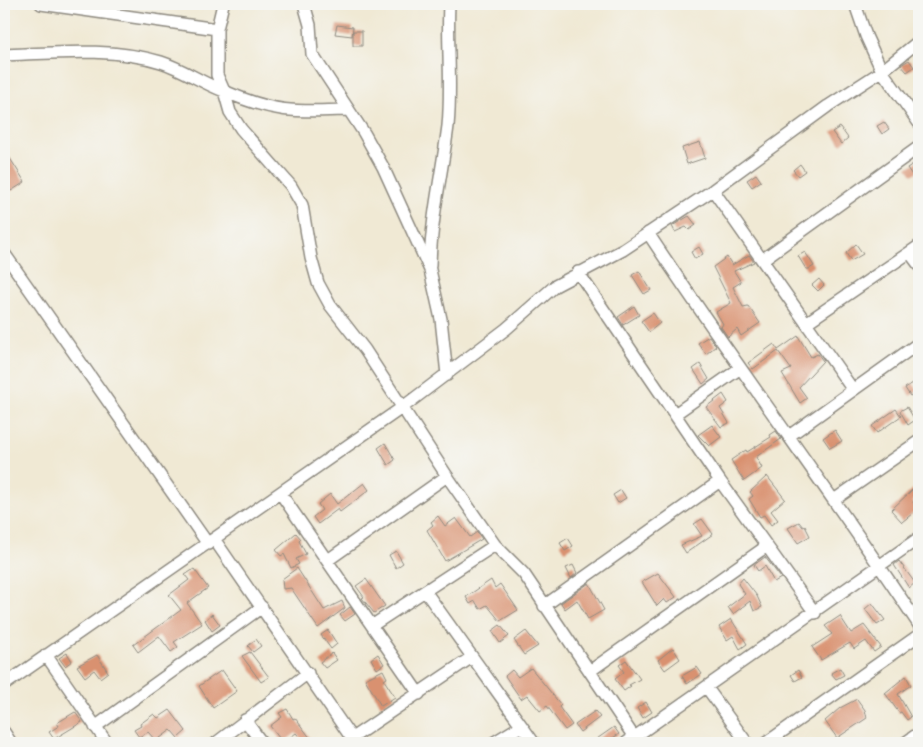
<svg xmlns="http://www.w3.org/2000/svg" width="923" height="747" font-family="Caveat,sans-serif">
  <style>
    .building { fill: #d99170 }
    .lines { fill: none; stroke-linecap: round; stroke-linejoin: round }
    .minor-casing { stroke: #8e8a80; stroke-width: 14 }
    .minor { stroke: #fff; stroke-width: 11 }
  </style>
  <rect width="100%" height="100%" fill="#f6f6f2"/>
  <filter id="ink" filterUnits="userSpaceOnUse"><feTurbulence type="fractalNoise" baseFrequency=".02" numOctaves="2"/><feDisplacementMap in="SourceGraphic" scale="10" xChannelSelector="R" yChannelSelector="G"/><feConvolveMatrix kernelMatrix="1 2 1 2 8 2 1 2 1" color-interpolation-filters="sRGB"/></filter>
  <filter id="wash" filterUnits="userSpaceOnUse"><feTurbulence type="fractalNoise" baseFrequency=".0096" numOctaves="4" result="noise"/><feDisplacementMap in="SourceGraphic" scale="20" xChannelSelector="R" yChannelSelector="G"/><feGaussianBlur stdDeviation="1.12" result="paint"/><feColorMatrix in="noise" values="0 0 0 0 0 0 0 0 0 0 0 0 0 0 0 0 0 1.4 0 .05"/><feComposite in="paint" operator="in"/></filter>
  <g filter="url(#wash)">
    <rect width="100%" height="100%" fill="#f0e9d4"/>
    <g id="blocks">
      <path class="building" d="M337,25L353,27L352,36L335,34Z
        M353,31H362V46H353Z
        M909,60L914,67L907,72L901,65Z
        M884,122L889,129L882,134L877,126Z
        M840,127L848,138L841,144L832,132Z
        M700,142L705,158L687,164L682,148Z
        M4,149L25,182L11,191L4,180Z
        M919,160V171L912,175L907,168Z
        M800,164L805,171L798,176L793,170Z
        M756,174L761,181L752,187L747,180Z
        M689,216L696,225L689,230L686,227L675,232L672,226Z
        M856,244L863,254L851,261L846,253Z
        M699,247L703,254L695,259L691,252Z
        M805,252L814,266L809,269H806L798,256Z
        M749,255L754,262L734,271L741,282L733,287L743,307L748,306L760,323L741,336L737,329L728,337L721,327L723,324L716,312L731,303L713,267L727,257L732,265Z
        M639,271L651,290L644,294L632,275Z
        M819,279L824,285L818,291L812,285Z
        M634,306L639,315L623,325L618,317Z
        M653,313L660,323L649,332L641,321Z
        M709,336L716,346L706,354L698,343Z
        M798,336L811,357L818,354L823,361L799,387L807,398L800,403L782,373L791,369L778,351L753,369L748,363L774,344L778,350Z
        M700,364L709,379L703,384L693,369Z
        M913,383L918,391L910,396L905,388Z
        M723,394L728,402L720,408L729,423L721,427L706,407Z
        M907,407L915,420L908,425L900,411Z
        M896,409L901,416L877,433L872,426Z
        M712,425L721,437L709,446L698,435Z
        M835,430L842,441L830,448L823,438Z
        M776,431L781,439L756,457L762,468L744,481L731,460L746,450L747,452L771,437L770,435Z
        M385,443L395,460L388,465L378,448Z
        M767,476L785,499L771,511L778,520L771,525L764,515L760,517L749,499L753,496L750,492Z
        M364,483L369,490L340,512L338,509L318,524L313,517L322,510L318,504L330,494L337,504Z
        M913,489L919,495L913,502L918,509L902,522L891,510Z
        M621,490L626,498L618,503L613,495Z
        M438,516L445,526L456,518L470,537L477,532L482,539L445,561L427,530L433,525L431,522Z
        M702,519L713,534L686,553L681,545L702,536L694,524Z
        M799,522L803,527L805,526L810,536L798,543L788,528Z
        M296,533L301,539L299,541L306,554L296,559L299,564L291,568L284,554L281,556L276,550Z
        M568,538L573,546L565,551L560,543Z
        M396,551L403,563L396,568L389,555Z
        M765,557L781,578L774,582L765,566L758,571L754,565Z
        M899,561L915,583L909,588L894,565Z
        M573,565L577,573L571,578L566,568Z
        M297,568L324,610L342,601L345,608L318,628L291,588L283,589L282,579Z
        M194,569L208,588L187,603L202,624L174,642L178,647L171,652L159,636L138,652L133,645L181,610L169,595L189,580L185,575Z
        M658,573L676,597L667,603L664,599L657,606L642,582Z
        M743,578L757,596L762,607L754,611L750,601L733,614L728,607L745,594L738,584Z
        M366,579L385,606L374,613L362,598L364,597L356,586Z
        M491,580L495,588L500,584L518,610L500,621L487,605L480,609L475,601L470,604L466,597Z
        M589,583L604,610L588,619L577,600L565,609L561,603Z
        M872,603L885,620L877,625L865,609Z
        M350,607L355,614L345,621L340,615Z
        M212,614L220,625L212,631L205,620Z
        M840,616L851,633L864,625L881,647L874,652L866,641L854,649L850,643L821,660L812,647L832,634L825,626Z
        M731,619L747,644L740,649L733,636L727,640L719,627Z
        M500,625L509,636L500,643L492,631Z
        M328,630L337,644L331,649L321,635Z
        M526,631L538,646L524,655L514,640Z
        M256,639L261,646L253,652L248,646Z
        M673,648L680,659L665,670L658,660Z
        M250,652L269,677L261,682L242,656Z
        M67,653L72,661L65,666L59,658Z
        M332,653L337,660L325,668L320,662Z
        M378,654L384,664L377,669L371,659Z
        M97,655L108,672L100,678L94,670L85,677L77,666Z
        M626,660L640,679L629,685L631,686L624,691L615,679L624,672L619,665Z
        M697,667L702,674L687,684L682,676Z
        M531,668L561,705L559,707L572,725L565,730L547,706L540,711L527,695L521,699L505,676L512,670L518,677Z
        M840,668L844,675L836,679L831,673Z
        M222,670L237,691L213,708L199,686Z
        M383,670L387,678L384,680L395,697L381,706L365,679Z
        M798,670L802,677L795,681L791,675Z
        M906,676L911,685L898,694L911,717L907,720L901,712L899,713L885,693Z
        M857,699L865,710L867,718L837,738L825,721L840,708Z
        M646,702L652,712L643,718L637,708Z
        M287,709L293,719L295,718L311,739L305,743L296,733L283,743L270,726L282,717L279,713Z
        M170,710L186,731L178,738L171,730L156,741L148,732L139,737L134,730L141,726L140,724L154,714L158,718Z
        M595,711L600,717L580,732L575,725Z
        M75,712L82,722L54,739L49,732L59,726L57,723Z
        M614,727L619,734L605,743H591Z"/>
    </g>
  </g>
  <g filter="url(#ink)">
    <use href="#blocks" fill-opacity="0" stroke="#8e8a80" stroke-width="1"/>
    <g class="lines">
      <defs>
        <path id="minor" d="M41,4L217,29L223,4
          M304,4L310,25L312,54L364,133L383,167L430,270L441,319L447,375
          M855,4L866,36L882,71L919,123
          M217,29V75L224,91C274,113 295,112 348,110
          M4,55C56,53 110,47 161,62C183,69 202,83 224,91L230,112L241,129L291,186L302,205L311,258L318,283L330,305L365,350L447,476L495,545L524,574L638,743
          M713,190L853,390
          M648,233C735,365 831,492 919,625
          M4,253L208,544
          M910,253L919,265
          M762,260L919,147
          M430,266C431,219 442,173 448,126C452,85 447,44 449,4
          M578,272L720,481L815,613
          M806,323L919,246
          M675,414L739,369
          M789,436L919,343
          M281,494L419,694
          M834,500L919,441
          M214,539L355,743
          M328,560L447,476
          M425,591L534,743
          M544,606L720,481
          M373,625L495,545
          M46,655L107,743
          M590,671L767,546
          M4,685L403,407L506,329L555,286L623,250L713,190L828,106L882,71L919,41
          M707,688L747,743
          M245,720L262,743
          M95,727L262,607
          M4,732L11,743
          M352,738L472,657
          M216,743L308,673
          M493,743L521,726
          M626,743L919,538
          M766,743L919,635
          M905,743L919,733"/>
      </defs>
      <use href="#minor" class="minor-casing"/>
      <use href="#minor" class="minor"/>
    </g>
  </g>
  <rect width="923" height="747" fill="none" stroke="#f6f6f2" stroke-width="20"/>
</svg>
